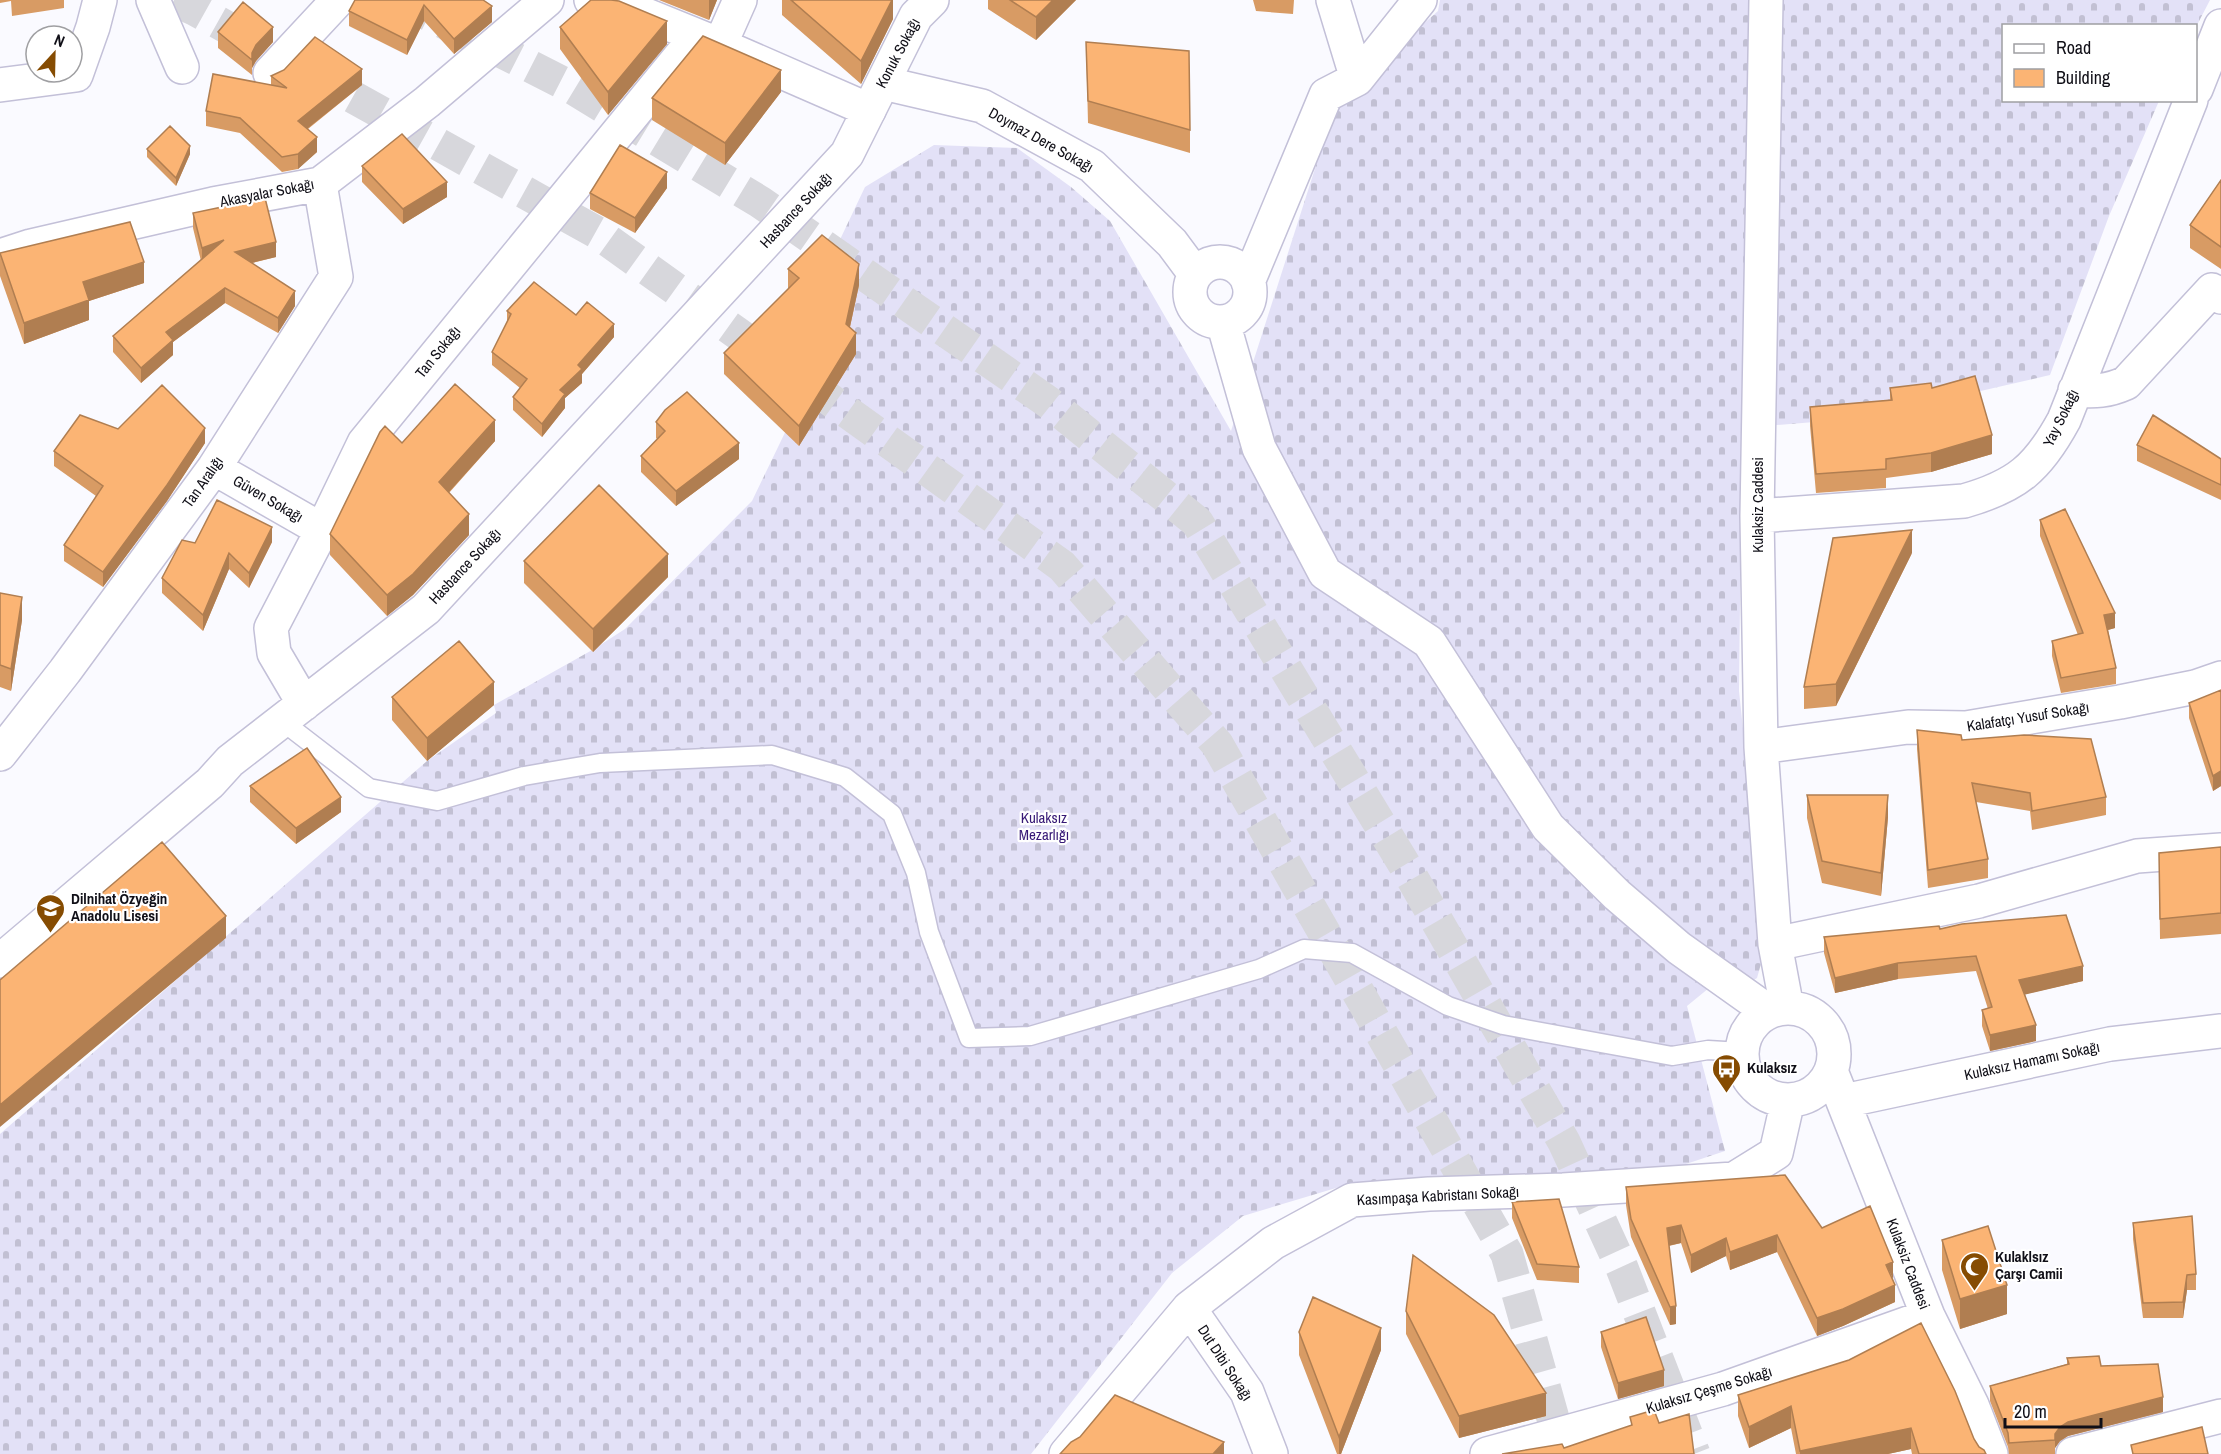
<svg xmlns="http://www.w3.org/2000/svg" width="2221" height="1454" font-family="'Archivo Narrow',sans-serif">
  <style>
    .cemetery { fill: url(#cemetery-stones) }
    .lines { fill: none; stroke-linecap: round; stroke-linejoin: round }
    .primary-tunnel { stroke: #d7d7dc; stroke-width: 33; stroke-dasharray: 33 16; stroke-linecap: butt }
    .service-casing { stroke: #c3c0d8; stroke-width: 21 }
    .minor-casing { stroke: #c3c0d8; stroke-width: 36 }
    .tertiary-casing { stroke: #c3c0d8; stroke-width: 36 }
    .service { stroke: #fff; stroke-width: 18 }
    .minor { stroke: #fff; stroke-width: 33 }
    .tertiary { stroke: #fff; stroke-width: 33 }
    .wall { fill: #d89b64 }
    .shaded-wall { fill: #b07e51 }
    .building { fill: #fbb474; stroke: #b07e51; stroke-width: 1.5 }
    .labels { text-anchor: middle; stroke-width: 4.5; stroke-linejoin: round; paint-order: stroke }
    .street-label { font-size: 15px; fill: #100f17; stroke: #fff }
    .park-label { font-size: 15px; fill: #371976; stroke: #fff }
    .poi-label { font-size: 15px; font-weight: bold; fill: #100f17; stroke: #fff; text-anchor: start }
  </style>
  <defs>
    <pattern id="cemetery-stones" width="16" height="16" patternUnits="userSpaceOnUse" patternTransform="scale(1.5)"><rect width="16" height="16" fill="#e3e1f7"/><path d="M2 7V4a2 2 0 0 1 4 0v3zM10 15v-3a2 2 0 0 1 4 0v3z" fill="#c2c0d3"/></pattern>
  </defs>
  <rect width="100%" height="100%" fill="#fafaff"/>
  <path class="cemetery" d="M1440,0H2210L2196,27L2004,26V100L2159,101L2109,216L2050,375L1863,418L1742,428L1739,691L1766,946L1757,978L1743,987L1709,988L1687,1006L1725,1151L1665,1171L1414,1178L1346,1185L1243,1216L1172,1273L1031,1454H0V1134L427,761L496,713L494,705L594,649L625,629L752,501L819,362L836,248L865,187L934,145L1017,148L1071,187L1110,221L1231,431L1337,100L1438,11Z"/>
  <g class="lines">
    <path class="primary-tunnel" d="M174,0L196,10L262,47
      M400,0L571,87L760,202L1048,402L1197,522L1407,869L1564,1142L1622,1268L1694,1454
      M310,73L596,232L1062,566L1217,744L1507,1254L1563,1454"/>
    <defs>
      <path id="service" d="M282,721L369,788L437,801L524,776L600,763L772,755L845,777L892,814L916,873L929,932L969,1038L1030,1036L1259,969L1304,949L1352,953L1448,1006L1503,1025L1672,1056L1708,1050L1742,1052"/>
      <path id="minor" d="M153,0L182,67
        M1333,0L1357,79
        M1766,0L1757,516L1761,747L1775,944L1787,1008
        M720,45L740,0
        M270,73L338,0
        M883,83L982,106L1092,166L1172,243L1195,274
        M0,85L76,75L93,27L100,0
        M2196,89L2221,26
        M0,256L31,246L213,204L320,184L427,102L547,0
        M1190 292a30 30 0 1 1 60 0a30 30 0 1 1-60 0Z
        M1248,282L1326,95L1357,79L1420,0
        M1223,322L1259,448L1325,573L1429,642L1548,827L1617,895L1679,948L1769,1012
        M2075,390C2095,392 2108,391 2126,383L2212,290L2221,297
        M214,468L322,530
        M1757,516L1964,501C2017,486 2038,468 2064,420L2191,100
        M304,704L274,653L271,628L322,530L364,443L697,36
        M1761,747L1908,727L1966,728L2120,702L2195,687L2221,678
        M0,754L65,671L214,468L336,277L320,184
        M1775,944L1979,901L2137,856L2221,850
        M0,961L210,783L230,761L426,609L847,154L869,110L720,45L624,6L591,0
        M1742 1054a46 46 0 1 1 92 0a46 46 0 1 1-92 0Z
        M1831,1071L1928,1316L1972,1405L1991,1454
        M1844,1101L2110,1044L2221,1031
        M1189,1308L1247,1392L1271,1454
        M1066,1454L1189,1308L1273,1243L1352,1200L1429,1194L1563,1190L1734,1179L1776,1153L1788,1100
        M1487,1454L1723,1389L1928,1316
        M2073,1454L2221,1416"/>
      <path id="tertiary" d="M869,110L916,16L932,0"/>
    </defs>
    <use href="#service" class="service-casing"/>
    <use href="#minor" class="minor-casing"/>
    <use href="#tertiary" class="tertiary-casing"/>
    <use href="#service" class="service"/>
    <use href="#minor" class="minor"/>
    <use href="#tertiary" class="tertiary"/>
  </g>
  <path class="wall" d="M0,0H64V8L12,16L11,1L0,3Z
    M483,0L492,22L454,54L424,21L407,55L349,26V11Z
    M659,0H717L709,20Z
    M782,0H893V19L861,84L782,15Z
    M988,0H1076L1036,40L988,9Z
    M1253,0H1294L1293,14L1256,11Z
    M560,27L667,44L608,115L560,49Z
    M218,32L273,42L256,61L252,68V75L218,48Z
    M1086,42L1190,130V153L1088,123Z
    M271,76L362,85L308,129L317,152L298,169L282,172L240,133L206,126V111L271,85Z
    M781,92L725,165L652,120V98Z
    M147,149L190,154L176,186L147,157Z
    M362,166L447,197L403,224L362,182Z
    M2221,180V269L2190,248V225Z
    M667,188L635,233L590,209V193Z
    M193,213L276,257L252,263L295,306L278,333L225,303L173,342V355L141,383L113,352V336L201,261L193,228Z
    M0,253L144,283L89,301V320L24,344L0,276Z
    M788,269L859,285L850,327L856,354L799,446L724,374V353L788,289Z
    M507,311L576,315L614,337L582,374V383L565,398V408L542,437L513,410V397L520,388L492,365V352L507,322Z
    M1890,388H1932L1992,454L1931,472L1886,478V488L1816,493L1810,426V407L1890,400Z
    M656,422L739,459L676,506L641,472V456L657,439L656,438Z
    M118,429L205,443L167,501L103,587L64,561V545L96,496L54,466V451Z
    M495,441L449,493L469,535L413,595L387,616L330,555V534L402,443Z
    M2137,445L2221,459V500L2137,461Z
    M2040,520L2115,628L2108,630L2116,668V684L2061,693L2052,656V641L2078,635L2040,536Z
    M272,542L249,588L229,569L203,631L162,593V578L195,543Z
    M1912,553L1836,706L1804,709V687Z
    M524,561L668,577L593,652L524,583Z
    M0,593L22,620L11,691L0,687Z
    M2221,690V786L2213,791L2189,718V703Z
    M392,697L494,705L427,761L392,720Z
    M1917,730L1962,740L2106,797V815L2032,830L2030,811L1976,802L1988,859V878L1928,888L1917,749Z
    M250,786L341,812L296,844L250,802Z
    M1807,795L1888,817L1881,896L1822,883L1807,818Z
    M2221,847V934L2160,939L2159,853Z
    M1940,929L2083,981L2025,994L2036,1041L1990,1051L1982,1026V1010L1988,1009L1976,971L1898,979L1835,993L1824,953V937Z
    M1626,1187L1822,1228L1893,1279L1895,1302L1843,1326L1817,1336L1777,1252L1730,1270L1726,1256L1691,1273L1681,1243L1669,1246L1676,1324L1670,1325L1631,1237L1626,1205Z
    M1512,1202L1579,1267V1283L1537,1280L1512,1218Z
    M2133,1223L2196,1274V1290H2187L2183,1318H2143L2133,1239Z
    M1942,1240L2007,1314L1960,1329L1942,1270Z
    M1406,1311L1546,1416L1459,1438L1406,1334Z
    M1299,1332L1381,1350L1341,1454H1337L1299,1355Z
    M1601,1332L1664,1386L1618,1399L1601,1347Z
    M2067,1358L2101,1366L2163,1412L2068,1436L2060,1441L2055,1448V1454H2009L2008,1447L1990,1401V1386L2067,1364Z
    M1738,1395L1974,1439L1979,1447L1986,1454H1912L1911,1449L1888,1454H1796L1791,1428L1749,1448L1738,1416Z"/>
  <path class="shaded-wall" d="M709,0H717L709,20Z
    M892,0H893V19L861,84V61Z
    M1053,0H1076L1036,40V17Z
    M424,5V21L407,55V40Z
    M492,6V22L454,54V39Z
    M667,21V44L608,115V92Z
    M273,27V42L256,61L252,68V53L256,45Z
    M362,69V85L298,136V121Z
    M781,70V92L725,165V143Z
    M317,137V152L298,169V154Z
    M190,146V154L176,186V178Z
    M667,172V188L635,233V218Z
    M447,182V197L403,224V209Z
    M224,240L202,263V248Z
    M276,242V257L235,267V252Z
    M144,262V283L89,301V320L24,344V323L83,282Z
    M859,264V285L846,345V324Z
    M225,288V303L173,342V355L141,383V368L166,332Z
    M295,291V306L278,333V318Z
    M614,324V337L582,374V383L565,398V408L542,437V424L560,390L578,365Z
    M856,333V354L799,446V426Z
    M495,420V441L439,503V482Z
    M205,428V443L167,501L103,587V572Z
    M1992,435V454L1931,472V453Z
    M739,443V459L676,506V491Z
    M469,514V535L413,595L387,616V595Z
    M272,527V542L249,588V573Z
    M1912,530V553L1836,706V684Z
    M229,553V569L203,631V615Z
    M668,554V577L593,652V629Z
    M22,597V620L11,691V669Z
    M2115,613V628L2104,631V615Z
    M494,682V705L427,761V738Z
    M2221,771V786L2213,791V776Z
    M1888,795V817L1881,896V873Z
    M341,797V812L296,844V828Z
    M226,916V938L0,1127V1105Z
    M1898,963V979L1835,993V978Z
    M2083,966V981L2019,996V980Z
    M2036,1025V1041L1990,1051V1035Z
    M1681,1225V1243L1667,1246V1228Z
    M1777,1235V1252L1730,1270V1252Z
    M1726,1238V1256L1691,1273V1255Z
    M1893,1262V1279L1886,1265Z
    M2187,1275V1290L2183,1318V1302Z
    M1895,1285V1302L1843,1326L1817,1336V1318Z
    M2007,1285V1314L1960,1329V1299Z
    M1676,1306V1324L1670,1325V1307Z
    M1381,1328V1350L1341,1454H1339V1437Z
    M1664,1370V1386L1618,1399V1383Z
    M1546,1393V1416L1459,1438V1416Z
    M2163,1397V1412L2068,1436L2060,1441L2055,1448V1454V1434L2060,1427L2068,1422Z
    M1791,1406V1428L1749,1448V1427Z
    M1911,1428V1449L1888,1454H1800V1451Z
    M1224,1442V1454H1213Z"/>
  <path class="building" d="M355,0H483L492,6L454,39L424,5L407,40L349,11Z
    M591,0H611L619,1L667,21L608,92L560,27Z
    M791,0H892L861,61Z
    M1010,0H1053L1036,17Z
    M243,2L273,27L256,45L252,53V60L218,32Z
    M703,36L781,70L725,143L652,98Z
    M315,37L362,69L298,121L317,137L298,154L282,157L240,118L206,111L213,74L287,88L271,76L284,70Z
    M1086,42L1189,51L1190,130L1088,101Z
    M170,126L190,146L176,178L147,149Z
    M402,134L447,182L403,209L362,166Z
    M620,145L667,172L635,218L590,193Z
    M2221,180V247L2190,225Z
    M265,198L276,242L235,252L295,291L278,318L225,288L166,332L173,340L141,368L113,336L224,240L202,248L193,213Z
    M130,222L144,262L83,282L89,300L24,323L0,253Z
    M822,235L859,264L846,324L856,333L799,426L724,353L799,278L788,269Z
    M534,282L576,315L587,302L614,324L578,365L582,369L560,390L565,394L542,424L513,397L527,379L492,352L511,314L507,311Z
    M1975,376L1992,435L1931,453L1886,459V469L1816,474L1810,407L1892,400L1890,388L1931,383L1932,388Z
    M455,384L495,420L439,482L469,514L413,574L387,595L330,534L380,432L385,426L402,443Z
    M162,385L205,428L167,485L103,572L64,545L103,486L54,451L80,415L118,429Z
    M687,392L739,443L676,491L641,456L665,431L656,422L665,410Z
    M2153,415L2221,459V485L2137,445Z
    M599,485L668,554L593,629L524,561Z
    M217,500L272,527L249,573L229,553L203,615L162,578L182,540L195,543Z
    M2065,509L2115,613L2104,615L2116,668L2061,678L2052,641L2083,633L2040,520Z
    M1912,530L1836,684L1804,687L1833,538Z
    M0,593L22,597L11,669L0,665Z
    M459,641L494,682L427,738L392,697Z
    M2221,690V771L2213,776L2189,703Z
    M1917,730L1961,735L1962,740L2024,735L2091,739L2106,797L2032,811L2030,793L1972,783L1988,859L1928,870Z
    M307,748L341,797L296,828L250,786Z
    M1807,795H1888L1881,873L1822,861Z
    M162,842L226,916L0,1105V980Z
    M2221,847V913L2160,919L2159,853Z
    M2066,915L2083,966L2019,980L2036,1025L1990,1035L1982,1010L1992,1007L1976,956L1898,963L1835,978L1824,937L1939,926L1940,929L1962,924Z
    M1785,1175L1822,1228L1870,1206L1893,1262L1886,1265L1895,1285L1843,1309L1817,1318L1777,1235L1730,1252L1726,1238L1691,1255L1681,1225L1667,1228L1676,1306L1670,1307L1631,1219L1626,1187Z
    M1559,1199L1579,1267L1537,1264L1512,1202Z
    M2192,1216L2196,1274L2187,1275L2183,1302L2143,1303L2133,1223Z
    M1988,1226L2007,1285L1960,1299L1942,1240Z
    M1413,1255L1494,1315L1546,1393L1459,1416L1406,1311Z
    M1313,1297L1381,1328L1339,1437L1299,1332Z
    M1646,1317L1664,1370L1618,1383L1601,1332Z
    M1921,1323L1955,1391L1974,1439L1979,1447L1984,1450L1986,1454H1919L1911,1428L1800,1451L1791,1406L1749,1427L1738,1395L1849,1360Z
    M2099,1356L2101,1366L2158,1364L2163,1397L2068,1422L2060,1427L2055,1434V1440L2009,1443L2008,1433L1990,1386L2069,1364L2067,1358Z
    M1115,1395L1224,1442L1213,1454H1060L1071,1442L1080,1437Z
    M1654,1410L1659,1423L1689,1414L1694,1454H1502L1562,1444L1564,1448L1632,1425L1630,1417Z
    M2202,1427L2208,1454H2133L2131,1445Z"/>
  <defs>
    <symbol id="school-pin" viewBox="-11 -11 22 30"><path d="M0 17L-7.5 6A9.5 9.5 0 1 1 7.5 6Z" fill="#864c02" stroke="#fff"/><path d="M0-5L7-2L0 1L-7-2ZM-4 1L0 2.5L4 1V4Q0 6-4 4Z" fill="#fff"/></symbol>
    <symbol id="bus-pin" viewBox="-11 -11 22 30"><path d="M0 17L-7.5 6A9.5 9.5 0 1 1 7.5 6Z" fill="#864c02" stroke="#fff"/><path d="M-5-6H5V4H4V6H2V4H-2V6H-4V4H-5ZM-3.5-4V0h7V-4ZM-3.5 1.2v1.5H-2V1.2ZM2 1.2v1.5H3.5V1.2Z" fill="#fff"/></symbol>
    <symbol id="mosque-pin" viewBox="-11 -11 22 30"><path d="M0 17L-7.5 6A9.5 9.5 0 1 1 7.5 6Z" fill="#864c02" stroke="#fff"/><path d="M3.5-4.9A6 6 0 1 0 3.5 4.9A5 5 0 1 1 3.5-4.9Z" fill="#fff"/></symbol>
  </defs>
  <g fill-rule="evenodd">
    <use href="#school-pin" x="34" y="892" width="33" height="45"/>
    <use href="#bus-pin" x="1710" y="1052" width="33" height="45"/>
    <use href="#mosque-pin" x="1958" y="1250" width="33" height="45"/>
  </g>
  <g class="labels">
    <g class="street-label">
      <text transform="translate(898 53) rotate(-62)" y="5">Konuk Sokağı</text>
      <text transform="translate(1041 140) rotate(29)" y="5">Doymaz Dere Sokağı</text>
      <text transform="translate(267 193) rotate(-11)" y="5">Akasyalar Sokağı</text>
      <text transform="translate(796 210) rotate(-47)" y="5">Hasbance Sokağı</text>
      <text transform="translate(438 352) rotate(-51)" y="5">Tan Sokağı</text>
      <text transform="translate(2061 418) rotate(-64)" y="5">Yay Sokağı</text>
      <text transform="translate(203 482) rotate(-55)" y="5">Tan Aralığı</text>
      <text transform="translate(268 499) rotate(30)" y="5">Güven Sokağı</text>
      <text transform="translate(1758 505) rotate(-90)" y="5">Kulaksiz Caddesi</text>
      <text transform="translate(465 566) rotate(-47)" y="5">Hasbance Sokağı</text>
      <text transform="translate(2028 717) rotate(-9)" y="5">Kalafatçı Yusuf Sokağı</text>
      <text transform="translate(2032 1061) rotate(-12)" y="5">Kulaksız Hamamı Sokağı</text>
      <text transform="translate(1438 1196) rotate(-3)" y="5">Kasımpaşa Kabristanı Sokağı</text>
      <text transform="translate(1908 1264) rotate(69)" y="5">Kulaksiz Caddesi</text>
      <text transform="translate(1225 1363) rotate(57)" y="5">Dut Dibi Sokağı</text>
      <text transform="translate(1709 1390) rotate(-17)" y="5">Kulaksız Çeşme Sokağı</text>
    </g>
    <g class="park-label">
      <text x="1044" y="823">Kulaksız<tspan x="1044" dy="17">Mezarlığı</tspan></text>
    </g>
    <g class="poi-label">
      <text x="71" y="904">Dilnihat Özyeğin<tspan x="71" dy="17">Anadolu Lisesi</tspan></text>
      <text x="1747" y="1073">Kulaksız</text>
      <text x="1995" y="1262">Kulaklsız<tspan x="1995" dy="17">Çarşı Camii</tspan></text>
    </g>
  </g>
  <rect x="2002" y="24" width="195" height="78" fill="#ffffff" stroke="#9f9fa2" stroke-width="1.5"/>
  <rect x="2014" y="44" width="30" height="9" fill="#ffffff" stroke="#9f9fa2" stroke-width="1.5"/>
  <text x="2056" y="54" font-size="18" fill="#100f17">Road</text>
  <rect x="2014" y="69" width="30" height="18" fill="#fbb474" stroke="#9f9fa2" stroke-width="1.5"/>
  <text x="2056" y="84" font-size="18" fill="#100f17">Building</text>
  <g transform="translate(54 54) rotate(22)"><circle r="28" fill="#ffffff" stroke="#9f9fa2" stroke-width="1.5"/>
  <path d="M0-4.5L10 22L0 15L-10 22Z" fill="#864c02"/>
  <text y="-9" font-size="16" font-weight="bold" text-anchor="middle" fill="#100f17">N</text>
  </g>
  <path d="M2005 1418v9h96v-9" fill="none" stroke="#100f17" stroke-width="3"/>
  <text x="2014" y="1418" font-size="18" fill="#100f17" stroke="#ffffff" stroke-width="4.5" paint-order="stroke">20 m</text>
</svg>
